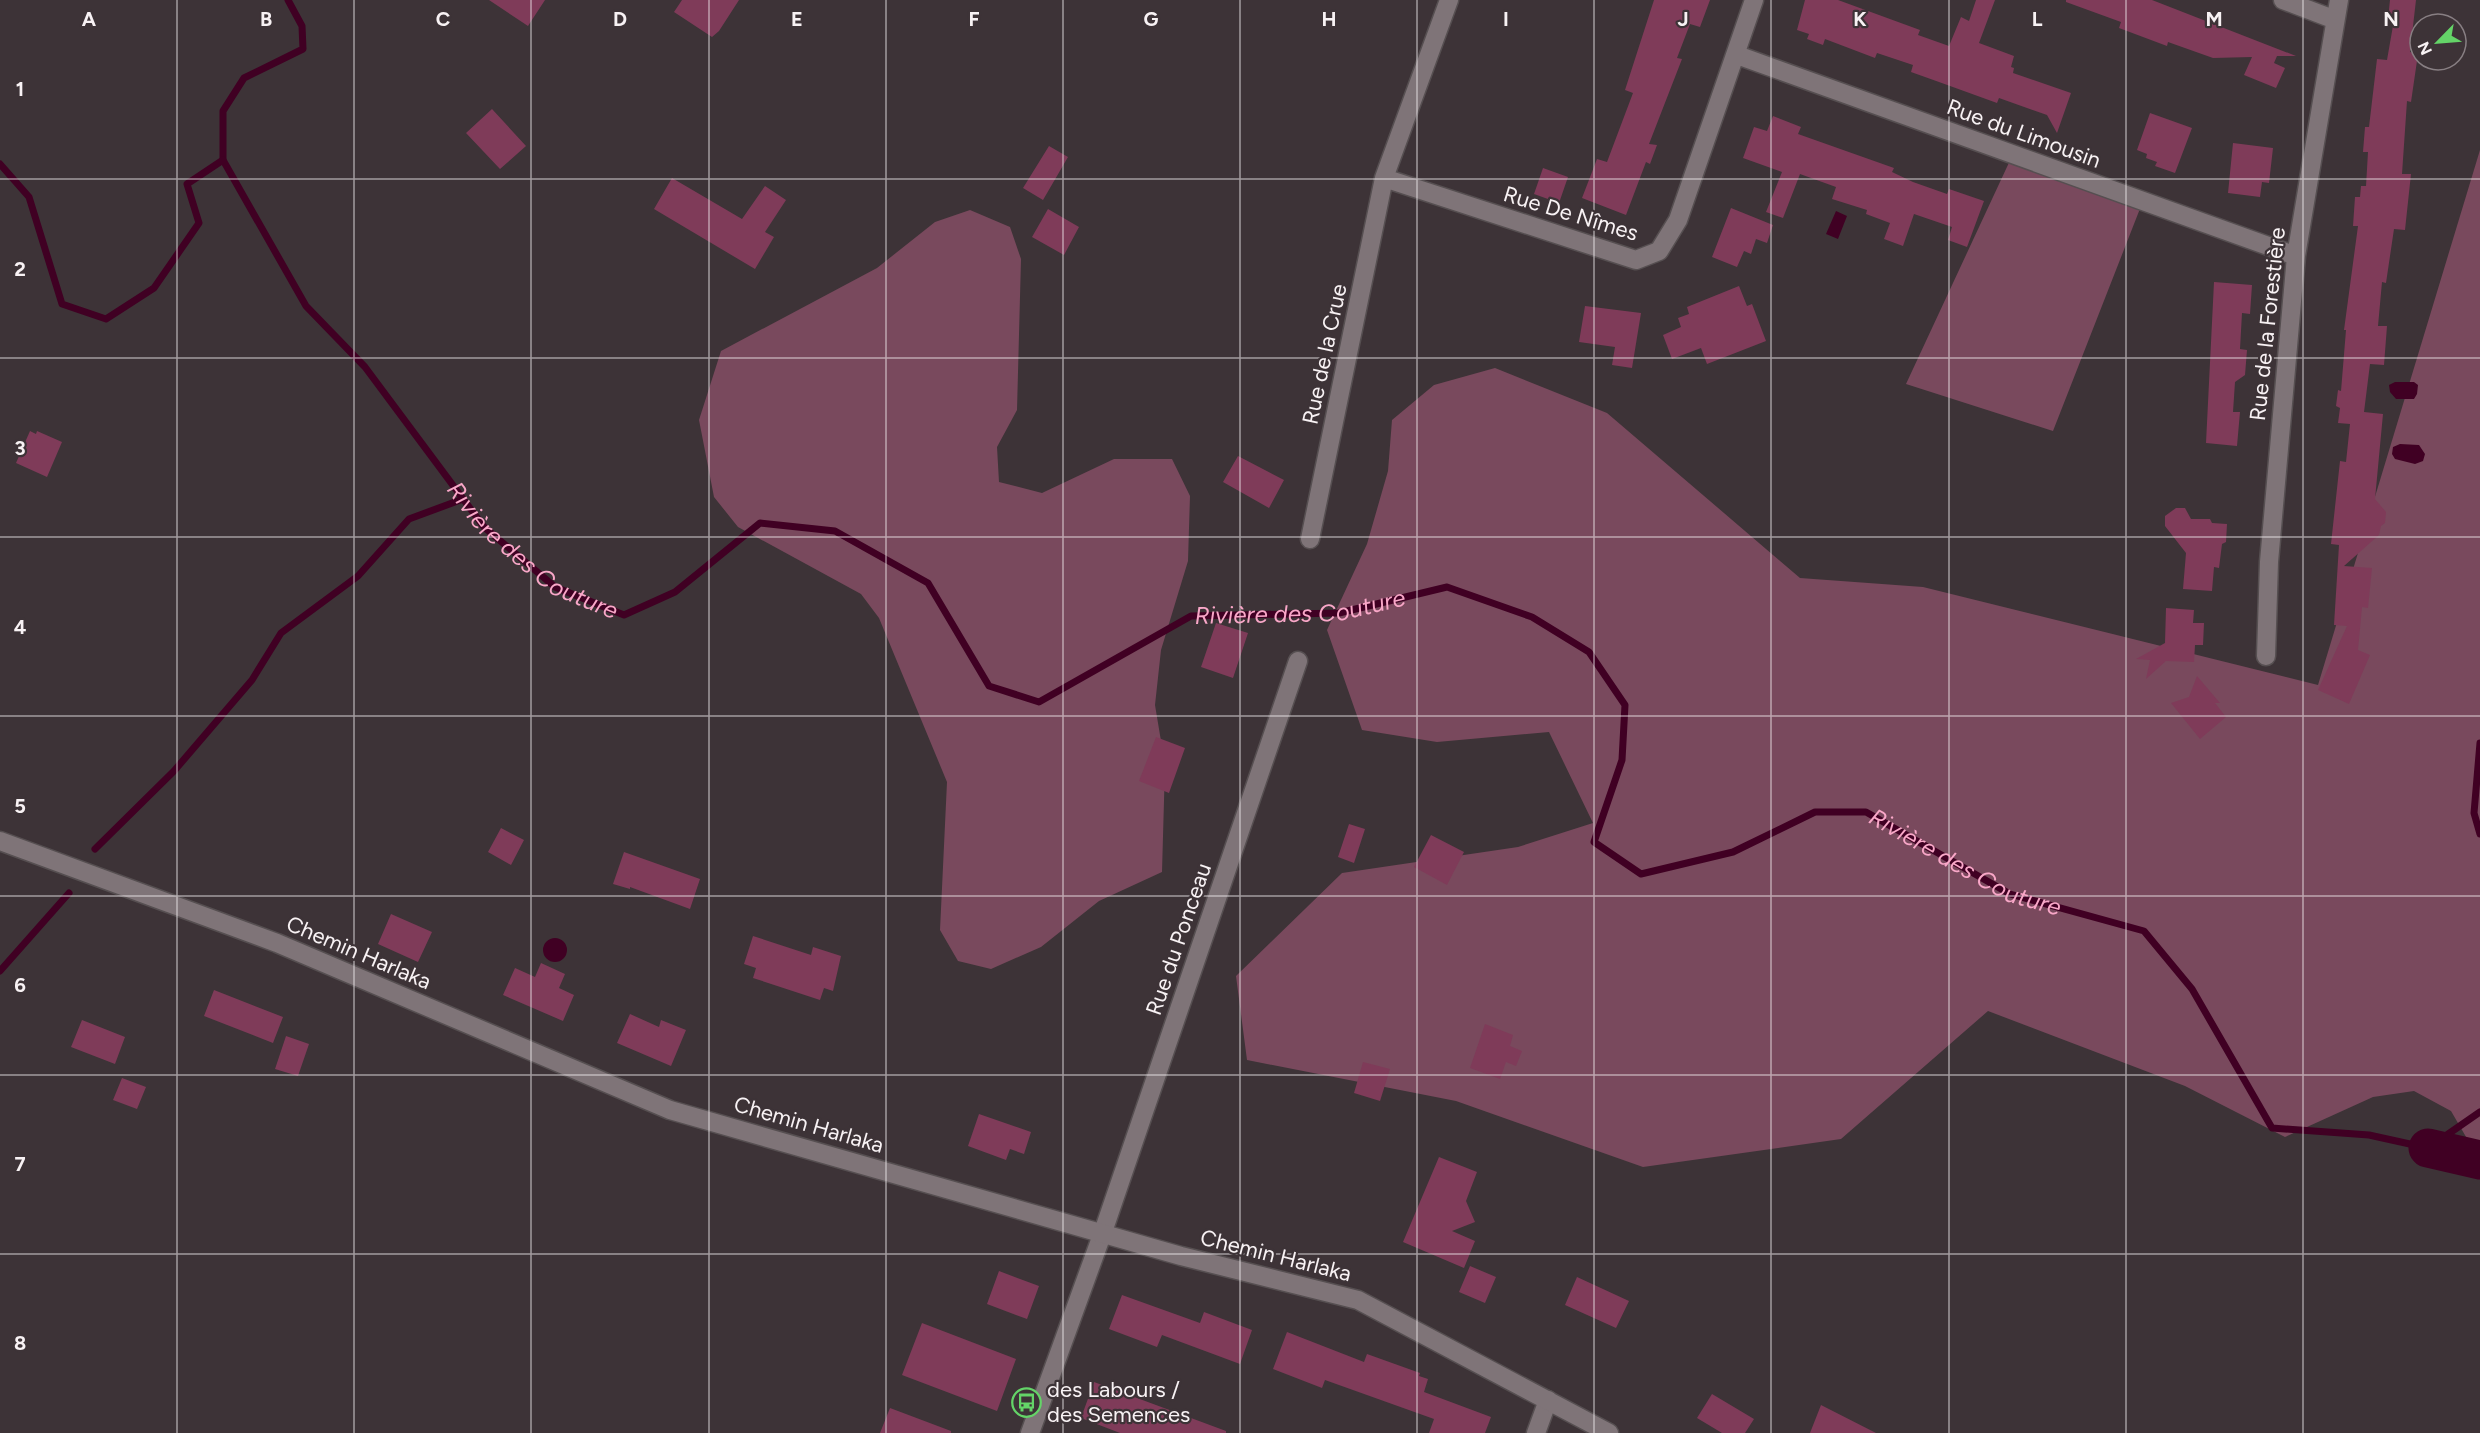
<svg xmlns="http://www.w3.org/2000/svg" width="2480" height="1433" font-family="Figtree,sans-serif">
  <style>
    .green { fill: #79495d }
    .water { fill: #400023 }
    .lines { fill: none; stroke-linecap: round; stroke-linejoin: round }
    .stream { stroke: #400023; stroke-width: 7 }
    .river { stroke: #400023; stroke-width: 39 }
    .building { fill: #7f3b59 }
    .street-casing { stroke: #564f51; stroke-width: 21 }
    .secondary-casing { stroke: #564f51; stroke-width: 21 }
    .street { stroke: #7f7478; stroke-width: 18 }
    .secondary { stroke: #7f7478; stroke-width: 18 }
    .grid { fill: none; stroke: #f8f2f4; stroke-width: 1.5; stroke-opacity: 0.55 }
    .labels { text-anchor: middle; stroke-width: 4.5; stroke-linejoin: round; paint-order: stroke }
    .street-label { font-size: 22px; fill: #f8f2f4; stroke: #3d3337 }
    .poi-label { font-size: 22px; fill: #f8f2f4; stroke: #3d3337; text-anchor: start }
    .water-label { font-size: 24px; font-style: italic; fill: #f9a7c8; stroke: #3d3337 }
    .grid-label { font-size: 20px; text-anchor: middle; font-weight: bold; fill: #f8f2f4; stroke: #3d3337; stroke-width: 4.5; stroke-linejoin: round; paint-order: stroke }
  </style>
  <rect width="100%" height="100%" fill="#3d3337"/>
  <path class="green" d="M2480,150V1161L2451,1111L2414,1091L2373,1097L2285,1137L2185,1086L1988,1011L1841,1139L1643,1167L1456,1101L1247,1060L1236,976L1342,873L1518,847L1593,823L1549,732L1437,742L1362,730L1327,630L1367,544L1388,471L1392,420L1434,385L1495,368L1607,413L1800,578L1923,587L2318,685Z
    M2013,154L2143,201L2053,431L1906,384Z
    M970,210L1010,227L1021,259L1017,410L997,447L999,482L1042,493L1114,459H1172L1190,496L1188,561L1161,650L1155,705L1165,765L1162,872L1099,901L1041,947L991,969L958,961L940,930L947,782L879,618L861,594L738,527L714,497L699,420L721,351L877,268L935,222Z"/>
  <path class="water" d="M1836,211L1847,216L1838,239L1826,234Z
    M2395,382H2414L2418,385L2417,394L2414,399H2396L2390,392L2389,385Z
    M2400,444L2419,445L2425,454L2423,461L2415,464L2395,459L2392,454L2393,447Z
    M543 950a12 12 0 1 1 24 0a12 12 0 1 1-24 0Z"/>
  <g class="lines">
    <g class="stream">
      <path id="s1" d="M288,0L302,26L303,49L244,78L223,111V160L306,306L365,367L484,527L555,587L624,615L675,592L760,523L835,531L928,583L989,686L1039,702L1191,616L1339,613L1447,587L1532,617L1589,652L1625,705L1622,760L1594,842L1641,874L1733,852L1815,812H1866L2010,894L2144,931L2192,989L2272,1128L2369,1135L2428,1148L2480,1112"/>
      <path d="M0,164L29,197L62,304L106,319L154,288L199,223L187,184L223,160"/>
      <path d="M2480,743L2474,813L2480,834"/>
      <path d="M95,849L174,771L252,680L281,633L358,576L409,519L463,499"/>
      <path d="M0,971L69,893"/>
    </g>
    <path class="river" d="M2428,1148L2480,1160"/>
  </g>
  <path class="building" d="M489,0H545L528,26Z
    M682,0H739L719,31L712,37L674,12Z
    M1654,0H1710L1700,27L1690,24L1677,58L1682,59L1649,144L1657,145L1650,164L1646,162L1626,215L1582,198L1597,159L1607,162L1633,93L1625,90Z
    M1805,0H1838L1920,30L1918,35L1949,46L1961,17L1969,21L1976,0H1995L1979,43L2014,56L2011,67L2014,68L2013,73L2071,93L2057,133L2047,115L1999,98L1997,103L1939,82L1911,72L1913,65L1877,53L1875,58L1825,39L1823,45L1807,39L1809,34L1797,30Z
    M2066,0H2152L2296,56H2277L2274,63L2285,68L2276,88L2244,75L2252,57L2213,58L2168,42L2167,46L2119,28L2121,22L2066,2Z
    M2390,0H2416L2410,52L2418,54L2411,102L2407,101L2402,174H2411L2405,230L2394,229L2386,283L2382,282L2378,326H2387L2384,365L2370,364L2364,412L2383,414L2375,499L2386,512L2385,523L2381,526L2379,535L2344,566L2372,568L2368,608L2362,607L2358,650L2370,655L2349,704L2318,690L2347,626L2334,625L2339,545L2331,544L2340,461L2346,462L2350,424L2338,423L2340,408L2336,406L2338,390L2341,391L2346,330H2344L2358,226H2353L2355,197H2360L2361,186H2366L2368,152H2363L2365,127H2369L2377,59L2387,60L2394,20L2388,19Z
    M492,109L526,146L500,169L466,133Z
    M2150,113L2192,128L2175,173L2155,166L2157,162L2146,158L2147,154L2137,150Z
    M1773,116L1801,127L1798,134L1894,168L1892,172L1913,182L1947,194L1949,189L1984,201L1967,247L1948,240L1952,227L1914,214L1903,246L1884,239L1890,223L1866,214L1867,210L1832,199L1836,187L1800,174L1783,218L1766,212L1782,172L1743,158L1754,127L1767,131Z
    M2233,143L2273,148L2269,183L2262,182L2260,197L2228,193Z
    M1049,146L1068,157L1043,200L1023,188Z
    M1543,168L1568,177L1559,203L1534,194Z
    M672,178L742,219L765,186L786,200L765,232L774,237L755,269L654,209Z
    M1731,208L1773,225L1767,243L1756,239L1751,254L1744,251L1737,267L1712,257Z
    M1048,209L1079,227L1064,255L1032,237Z
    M2214,282L2252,285L2250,314L2242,313L2240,349L2247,350L2245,375L2235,382L2233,412H2240L2237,446L2206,443Z
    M1739,286L1747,306L1752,304L1766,341L1707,364L1701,348L1672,359L1663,335L1681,327L1678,318L1689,314L1687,307Z
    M1585,306L1641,313L1632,368L1612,365L1615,347L1579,342Z
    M30,431L36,434L37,431L62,442L47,477L16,463Z
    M1238,456L1284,480L1269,508L1223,482Z
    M2176,508H2185L2191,519H2210L2212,523L2227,524L2226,542L2222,544L2219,568L2214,567L2212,591L2183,589L2186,553L2165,526V516Z
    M2166,608L2194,610L2193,623H2204L2203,645H2195L2194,662L2166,661L2146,679L2150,660L2136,659L2165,643Z
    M1216,623L1248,633L1233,678L1201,667Z
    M2197,676L2220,703H2215L2226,717L2200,739L2171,703L2189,697Z
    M1156,737L1185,748L1169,793L1139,781Z
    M1349,824L1365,829L1354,863L1338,857Z
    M501,828L524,840L511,865L488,852Z
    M1431,835L1464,852L1447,885L1414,867Z
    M624,852L700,879L690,909L630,887V889L613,884Z
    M391,914L432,932L418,962L378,944Z
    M753,936L811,955L813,947L841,956L833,991L824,988L820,1000L753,978L756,968L744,964Z
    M541,963L565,974L559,988L574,995L563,1021L503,995L515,968L535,977Z
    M214,990L283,1017L273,1043L204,1016Z
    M630,1014L659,1027L661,1020L686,1030L671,1066L617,1043Z
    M82,1020L125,1037L115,1064L71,1047Z
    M1485,1024L1513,1035L1510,1046L1522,1051L1516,1066L1506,1062L1500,1079L1470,1068Z
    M286,1036L309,1044L298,1076L275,1069Z
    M1363,1062L1390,1069L1380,1101L1354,1093Z
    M122,1078L146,1087L137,1109L113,1100Z
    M979,1114L1031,1132L1024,1154L1010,1149L1006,1160L968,1146Z
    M1439,1157L1477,1172L1466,1201L1475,1222L1452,1231L1475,1241L1464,1268L1403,1242Z
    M1470,1266L1496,1277L1485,1303L1459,1292Z
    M999,1271L1039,1286L1027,1319L987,1304Z
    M1577,1277L1629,1301L1616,1328L1565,1305Z
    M1122,1295L1200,1323L1204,1312L1252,1330L1240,1364L1162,1335L1157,1347L1109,1329Z
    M922,1323L1016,1359L997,1411L902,1375Z
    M1287,1332L1364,1362L1367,1354L1420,1373L1419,1376L1428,1379L1424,1392L1491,1417L1485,1433H1429L1434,1419L1325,1380L1322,1388L1273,1369Z
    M1094,1382L1226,1431V1433H1120L1081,1418Z
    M1712,1394L1754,1419L1745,1433H1722L1697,1418Z
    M1821,1405L1876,1433H1810Z
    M890,1408L951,1431V1433H880Z"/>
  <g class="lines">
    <defs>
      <path id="street" d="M2283,0L2333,19
        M1737,55L2296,256
        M1384,178L1636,260L1659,251L1678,220L1754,0
        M1310,539L1384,178L1449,0
        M2266,656L2269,562L2296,256L2339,0
        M1030,1433L1103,1232L1298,661
        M1536,1433L1548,1400"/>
      <path id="secondary" d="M0,841L277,943L670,1110L1181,1256L1358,1300L1609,1433"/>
    </defs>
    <use href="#street" class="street-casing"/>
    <use href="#secondary" class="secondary-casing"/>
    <use href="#street" class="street"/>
    <use href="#secondary" class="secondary"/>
  </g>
  <path class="grid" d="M177,0V1433M354,0V1433M531,0V1433M709,0V1433M886,0V1433M1063,0V1433M1240,0V1433M1417,0V1433M1594,0V1433M1771,0V1433M1949,0V1433M2126,0V1433M2303,0V1433M0,179H2480M0,358H2480M0,537H2480M0,716H2480M0,896H2480M0,1075H2480M0,1254H2480"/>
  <defs>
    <symbol id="bus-ring" viewBox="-11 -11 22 22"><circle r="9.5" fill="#3d3337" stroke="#64d468" stroke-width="1.5"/><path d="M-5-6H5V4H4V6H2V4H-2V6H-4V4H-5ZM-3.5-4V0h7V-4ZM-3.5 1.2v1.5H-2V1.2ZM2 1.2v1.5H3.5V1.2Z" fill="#64d468"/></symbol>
  </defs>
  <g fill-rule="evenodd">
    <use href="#bus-ring" x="1010" y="1386" width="33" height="33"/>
  </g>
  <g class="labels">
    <g class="street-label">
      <text transform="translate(2024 133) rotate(20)" y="8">Rue du Limousin</text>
      <text transform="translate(1571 213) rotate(17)" y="8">Rue De Nîmes</text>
      <text transform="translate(2267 324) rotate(-84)" y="8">Rue de la Forestière</text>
      <text transform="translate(1324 354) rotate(-78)" y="8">Rue de la Crue</text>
      <text transform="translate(1178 939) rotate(-71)" y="8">Rue du Ponceau</text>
      <text transform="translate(359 952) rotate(23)" y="8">Chemin Harlaka</text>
      <text transform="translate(809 1124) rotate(16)" y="8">Chemin Harlaka</text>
      <text transform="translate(1276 1255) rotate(14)" y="8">Chemin Harlaka</text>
    </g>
    <g class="poi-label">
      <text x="1047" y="1397">des Labours /<tspan x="1047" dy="25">des Semences</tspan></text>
    </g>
    <g class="water-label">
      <text dy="8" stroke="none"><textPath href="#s1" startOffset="712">Rivière des Couture</textPath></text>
      <text dy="8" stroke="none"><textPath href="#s1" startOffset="1630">Rivière des Couture</textPath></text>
      <text dy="8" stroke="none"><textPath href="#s1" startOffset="2548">Rivière des Couture</textPath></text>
    </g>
  </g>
  <g class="grid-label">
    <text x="89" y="26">A</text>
    <text x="266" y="26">B</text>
    <text x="443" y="26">C</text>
    <text x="620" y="26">D</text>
    <text x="797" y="26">E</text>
    <text x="974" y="26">F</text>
    <text x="1151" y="26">G</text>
    <text x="1329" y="26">H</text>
    <text x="1506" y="26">I</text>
    <text x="1683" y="26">J</text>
    <text x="1860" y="26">K</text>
    <text x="2037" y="26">L</text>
    <text x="2214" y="26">M</text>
    <text x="2391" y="26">N</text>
    <text x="20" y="96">1</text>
    <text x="20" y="276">2</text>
    <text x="20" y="455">3</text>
    <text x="20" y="634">4</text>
    <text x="20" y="813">5</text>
    <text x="20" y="992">6</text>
    <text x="20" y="1171">7</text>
    <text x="20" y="1350">8</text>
  </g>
  <g transform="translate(2438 42) rotate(245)"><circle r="28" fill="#3d3337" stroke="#887f83" stroke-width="1.5"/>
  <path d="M0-4.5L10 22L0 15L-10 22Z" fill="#64d468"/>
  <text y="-9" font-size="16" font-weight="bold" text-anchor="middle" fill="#f8f2f4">N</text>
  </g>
</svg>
